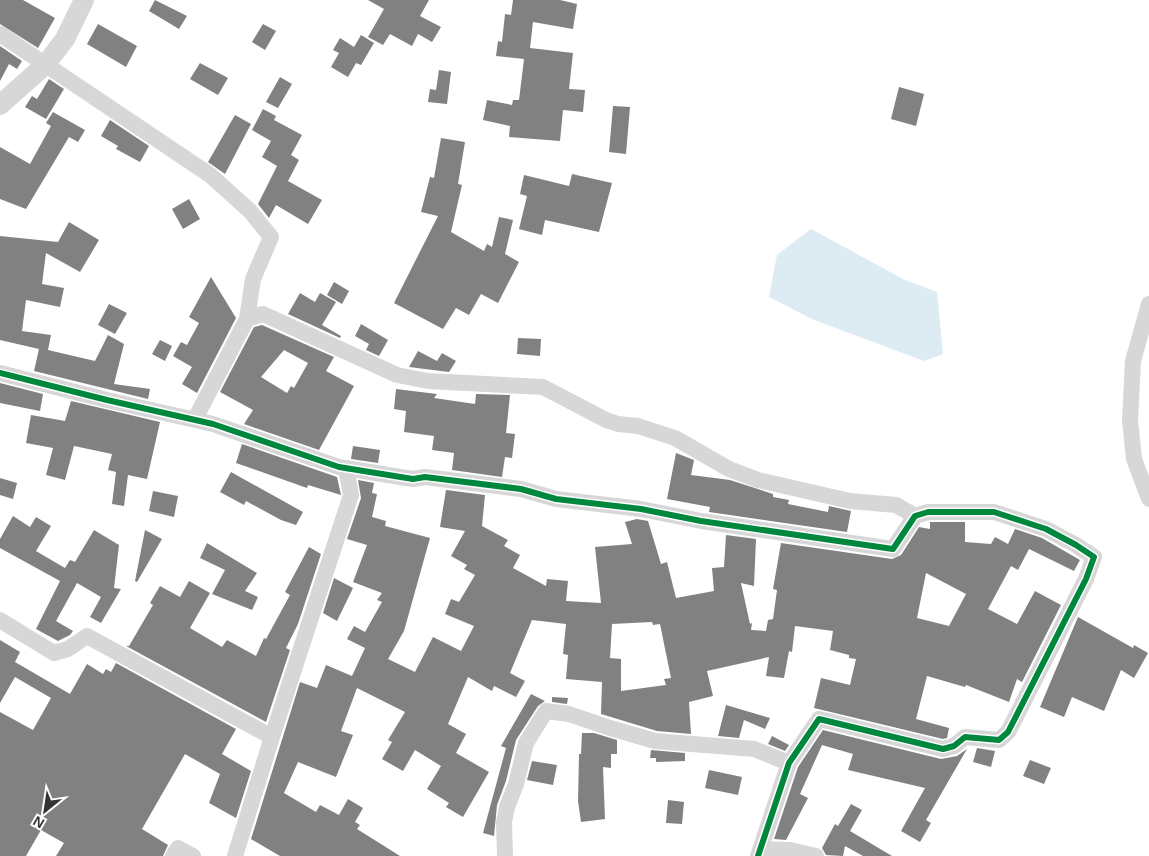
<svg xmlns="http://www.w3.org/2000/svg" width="1149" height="856" font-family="Helvetica,sans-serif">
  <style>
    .water { fill: #ddebf3 }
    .building { fill: #818181; fill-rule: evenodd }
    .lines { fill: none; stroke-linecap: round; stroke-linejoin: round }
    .minor { stroke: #d7d7d7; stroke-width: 16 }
    .tertiary { stroke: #d7d7d7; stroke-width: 20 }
    .cycleway-casing { stroke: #fff; stroke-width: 9 }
    .cycleway { stroke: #00873e; stroke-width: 6 }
  </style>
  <rect width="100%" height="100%" fill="#fff"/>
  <path class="water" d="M811,229L905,280L937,292L943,354L924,361L814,320L769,297L777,255Z"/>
  <path class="building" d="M0,0H23L55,18L38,48L0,24Z
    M155,0L187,16L179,29L149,11Z
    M368,0H429L420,16L441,27L432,42L418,34L412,46L390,34L383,45L368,37L384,9Z
    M513,0H560L577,4L573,29L533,22L530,48L573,53L569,89L585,90L583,112L563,110L560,141L509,137L510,126L483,120L487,100L512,105L513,100H519L524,59L496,56L498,41L502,42L505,14L511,15Z
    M98,24L137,46L126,67L87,44Z
    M263,24L276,31L265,50L252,42Z
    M361,35L374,43L361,65L356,63L348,77L331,67L339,53L333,50L340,38L354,47Z
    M0,46L22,61L17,69L9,64L0,81Z
    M200,63L228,78L218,95L190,79Z
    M439,70L451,72L447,104L428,102L430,89L436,90Z
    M280,77L292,84L278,108L266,102Z
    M49,79L64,89L46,119L25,107L32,96L37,99Z
    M899,87L924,94L916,126L891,119Z
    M613,106L630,107L626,154L609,152Z
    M263,109L276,116L274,120L302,135L291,155L299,160L288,181L322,200L308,224L276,205L269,218L258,204L277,166L262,157L271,141L252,130Z
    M53,112L85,130L78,142L69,137L26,209L0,199V147L30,164L51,126L46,123Z
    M235,115L251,124L225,174L208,162Z
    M110,120L149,146L140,162L116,149L118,146L101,136Z
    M441,138L465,142L458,184L462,185L451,232L484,251L487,244L492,247L499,217L513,220L505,254L519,262L498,303L481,294L469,315L456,308L443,329L394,303L438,216L421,212L430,177L434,178Z
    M572,174L612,183L599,232L545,220L542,235L519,229L527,196L520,194L524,175L569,186Z
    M189,199L200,219L183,229L172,209Z
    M69,222L99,240L80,272L46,253L42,284L64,288L60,307L26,300L22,331L51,335L48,350L95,361L108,335L124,344L114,384L150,389L148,399L34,371L39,349L0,340V236L58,242Z
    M211,277L236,318L197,393L182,384L192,367L173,356L181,342L187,345L199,323L189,317Z
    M334,282L349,291L342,304L327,295Z
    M300,293L315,302L320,293L336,302L322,325L341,336L340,338L288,314Z
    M109,304L127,313L115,334L98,325Z
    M361,324L388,340L379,356L366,350L369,344L355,336Z
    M262,325L334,357L326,371L354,386L319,450L244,424L253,410L220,392L254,327ZM284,350L308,363L294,388L291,386L287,393L261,377Z
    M518,338L541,339L540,356L517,354Z
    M160,340L172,346L165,361L152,354Z
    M418,351L437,361L442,353L456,361L449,372L409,367Z
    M0,383L43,394L40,411L0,403Z
    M396,389L437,394L434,398L475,404L476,394L510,395L506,433L515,434L512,458L505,457L502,477L452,470L454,453L432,450L434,436L404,432L406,411L394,409Z
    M71,401L160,422L147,479L128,475L124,506L112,504L116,472L108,470L112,454L74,446L65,480L46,475L53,448L26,443L31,415L65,421Z
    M242,444L337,477L341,495L308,485L307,488L236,463Z
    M353,446L380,450L378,463L351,459Z
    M676,453L694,460L691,475L730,480L773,494V497L789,500L788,504L828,512L829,506L851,511L847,532L709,512L710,507L667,499Z
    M231,472L303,512L296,525L281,520L246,501L244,505L220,492Z
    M0,478L17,483L13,499L0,495Z
    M358,480L374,483L372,493L377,494L372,517L386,521L385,526L430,538L404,631L388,659L415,672L433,637L461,651L474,626L445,614L451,599L459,602L475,575L464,569L467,565L451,556L465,531L440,527L446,490L485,495L482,526L508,540L504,546L520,555L513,568L546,586L547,579L568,581L566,601L601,603L595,547L632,544L625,522L637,519L648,521L661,564L667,562L676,598L714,591L712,568L724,567L726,535L756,539L754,586L741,583L750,624L752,623L751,630L766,631L768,620L773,619L777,590L773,589L781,543L892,559L901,555L919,527L930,529V522H965V542L991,544L995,537L1008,544L1015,529L1042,538L1080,560L1074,571L1029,549L1018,570L1011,566L988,609L1017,624L1035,591L1061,605L1022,682L1017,679L1009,702L966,685L965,687L927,676L916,719L949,728L947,738L943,739L814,708L821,678L850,685L856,659L849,658V655L830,650L833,631L795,626L792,652L789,651L784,678L766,676L769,657L707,671L713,696L689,702L691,734L657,731L601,714L602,682L566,679L568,655L563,654L566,624L532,620L510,673L525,681L516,697L494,686L492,691L468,677L448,724L466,734L456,753L489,772L463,817L446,807L449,803L427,789L441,766L415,750L403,771L382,759L392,742L388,740L405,712L357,688L341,731L353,735L336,777L298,762L284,793L316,812L320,805L339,815L348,799L363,808L355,822L360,825L357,829L400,856H280L251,839L300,682L317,688L326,665L352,676L365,648L347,639L354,626L365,632L382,602L377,600L382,593L353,582L367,545L347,539L361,498ZM926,573L966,594L949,626L917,618ZM652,622L653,625L660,624L671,678L664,679L666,685L621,691V659L610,658L612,624Z
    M153,491L178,496L174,517L149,511Z
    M13,516L30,527L36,517L51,526L36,551L65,568L70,560L75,562L94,530L119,545L114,588L121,589L101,623L90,617L101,597L77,583L56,621L73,631L70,635L58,641L36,629L60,581L0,548V539Z
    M145,530L162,539L137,582L135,581Z
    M207,543L257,573L245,591L258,597L252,610L212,594L225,570L200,558Z
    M309,547L321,554L298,624L286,648L290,650L266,722L126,646H129L153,605L150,603L160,586L180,597L189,581L210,593L190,628L222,647L227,640L256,656L264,638L266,639L290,595L285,592Z
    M334,578L353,588L337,621L323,613Z
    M1078,617L1133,648L1134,645L1148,653L1134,678L1121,670L1104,711L1072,697L1064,717L1040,707Z
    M0,640L20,652L15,662L70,694L87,664L103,674L106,669L111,672L116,663L236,729L222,754L251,771L236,818L209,803L220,774L185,754L142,829L168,845L163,856H56L64,843L41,830L26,856H0V712L33,730L51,698L15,677L0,703Z
    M531,694L545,701L538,706L516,740L506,781L497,805L494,836L483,833L506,748L501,746Z
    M552,697L568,698L567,704L552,702Z
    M726,705L770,718L765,729L744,720L739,738L718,736Z
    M823,730L941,759L957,756L967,749L926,820L931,823L920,842L901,831L925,788L848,770L853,754L822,745L800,794L808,798L786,840L774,839L798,767Z
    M582,733H594L617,740V754H611V768L603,767L605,819L581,822L578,801L579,754H581Z
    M772,736L789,745L785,751L768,744Z
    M977,748L995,751L991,767L973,762Z
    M651,750L685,753V761L656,762V758H650Z
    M1030,760L1051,768L1044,784L1023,776Z
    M532,761L557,765L553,785L527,780Z
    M709,770L742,777L738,795L705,788Z
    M668,800L684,802L682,824L666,823Z
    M851,804L862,810L850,831L892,856H863L845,846L843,856L826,855L822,848L835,824L838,826Z"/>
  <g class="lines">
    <path class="minor" d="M0,34L210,175L250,211L271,237L253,279L247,319
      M1149,304L1133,361L1130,420L1134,459L1149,499
      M0,373L107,400L213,424L339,467L413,479L425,477L521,489L556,499L641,509L701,521L893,549L915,516L928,512H994L1046,529L1076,545L1094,557L1086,579L1008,732L999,740L965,737L954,746L943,749L819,719L789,763L758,856
      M195,419L247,319L263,314L397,375L428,381L543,387L606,420L618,424L638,426L675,438L729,469L758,480L850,501L896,505L915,516
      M0,620L54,653L68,649L87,636L272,737L235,856
      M272,737L351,495L346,468
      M761,849L790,850L816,856
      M173,856L178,848L193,856
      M505,856L504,822L507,807L516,784L526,743L546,711L569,714L610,728L655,741L754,749L789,763"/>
    <path class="tertiary" d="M0,105L46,64L65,39L84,0"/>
    <defs>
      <path id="cycleway" d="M0,373L107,400L213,424L339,467L413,479L425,477L521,489L556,499L641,509L701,521L893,549L915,516L928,512H994L1046,529L1076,545L1094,557L1086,579L1008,732L999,740L965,737L954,746L943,749L819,719L789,763L758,856"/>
    </defs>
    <use href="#cycleway" class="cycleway-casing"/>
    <use href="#cycleway" class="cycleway"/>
  </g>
  <g transform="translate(45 811) rotate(210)" stroke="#ffffff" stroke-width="4" paint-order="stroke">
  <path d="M0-4L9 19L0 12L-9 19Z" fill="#333333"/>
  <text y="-8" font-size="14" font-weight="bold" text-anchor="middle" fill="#333333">N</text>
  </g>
</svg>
